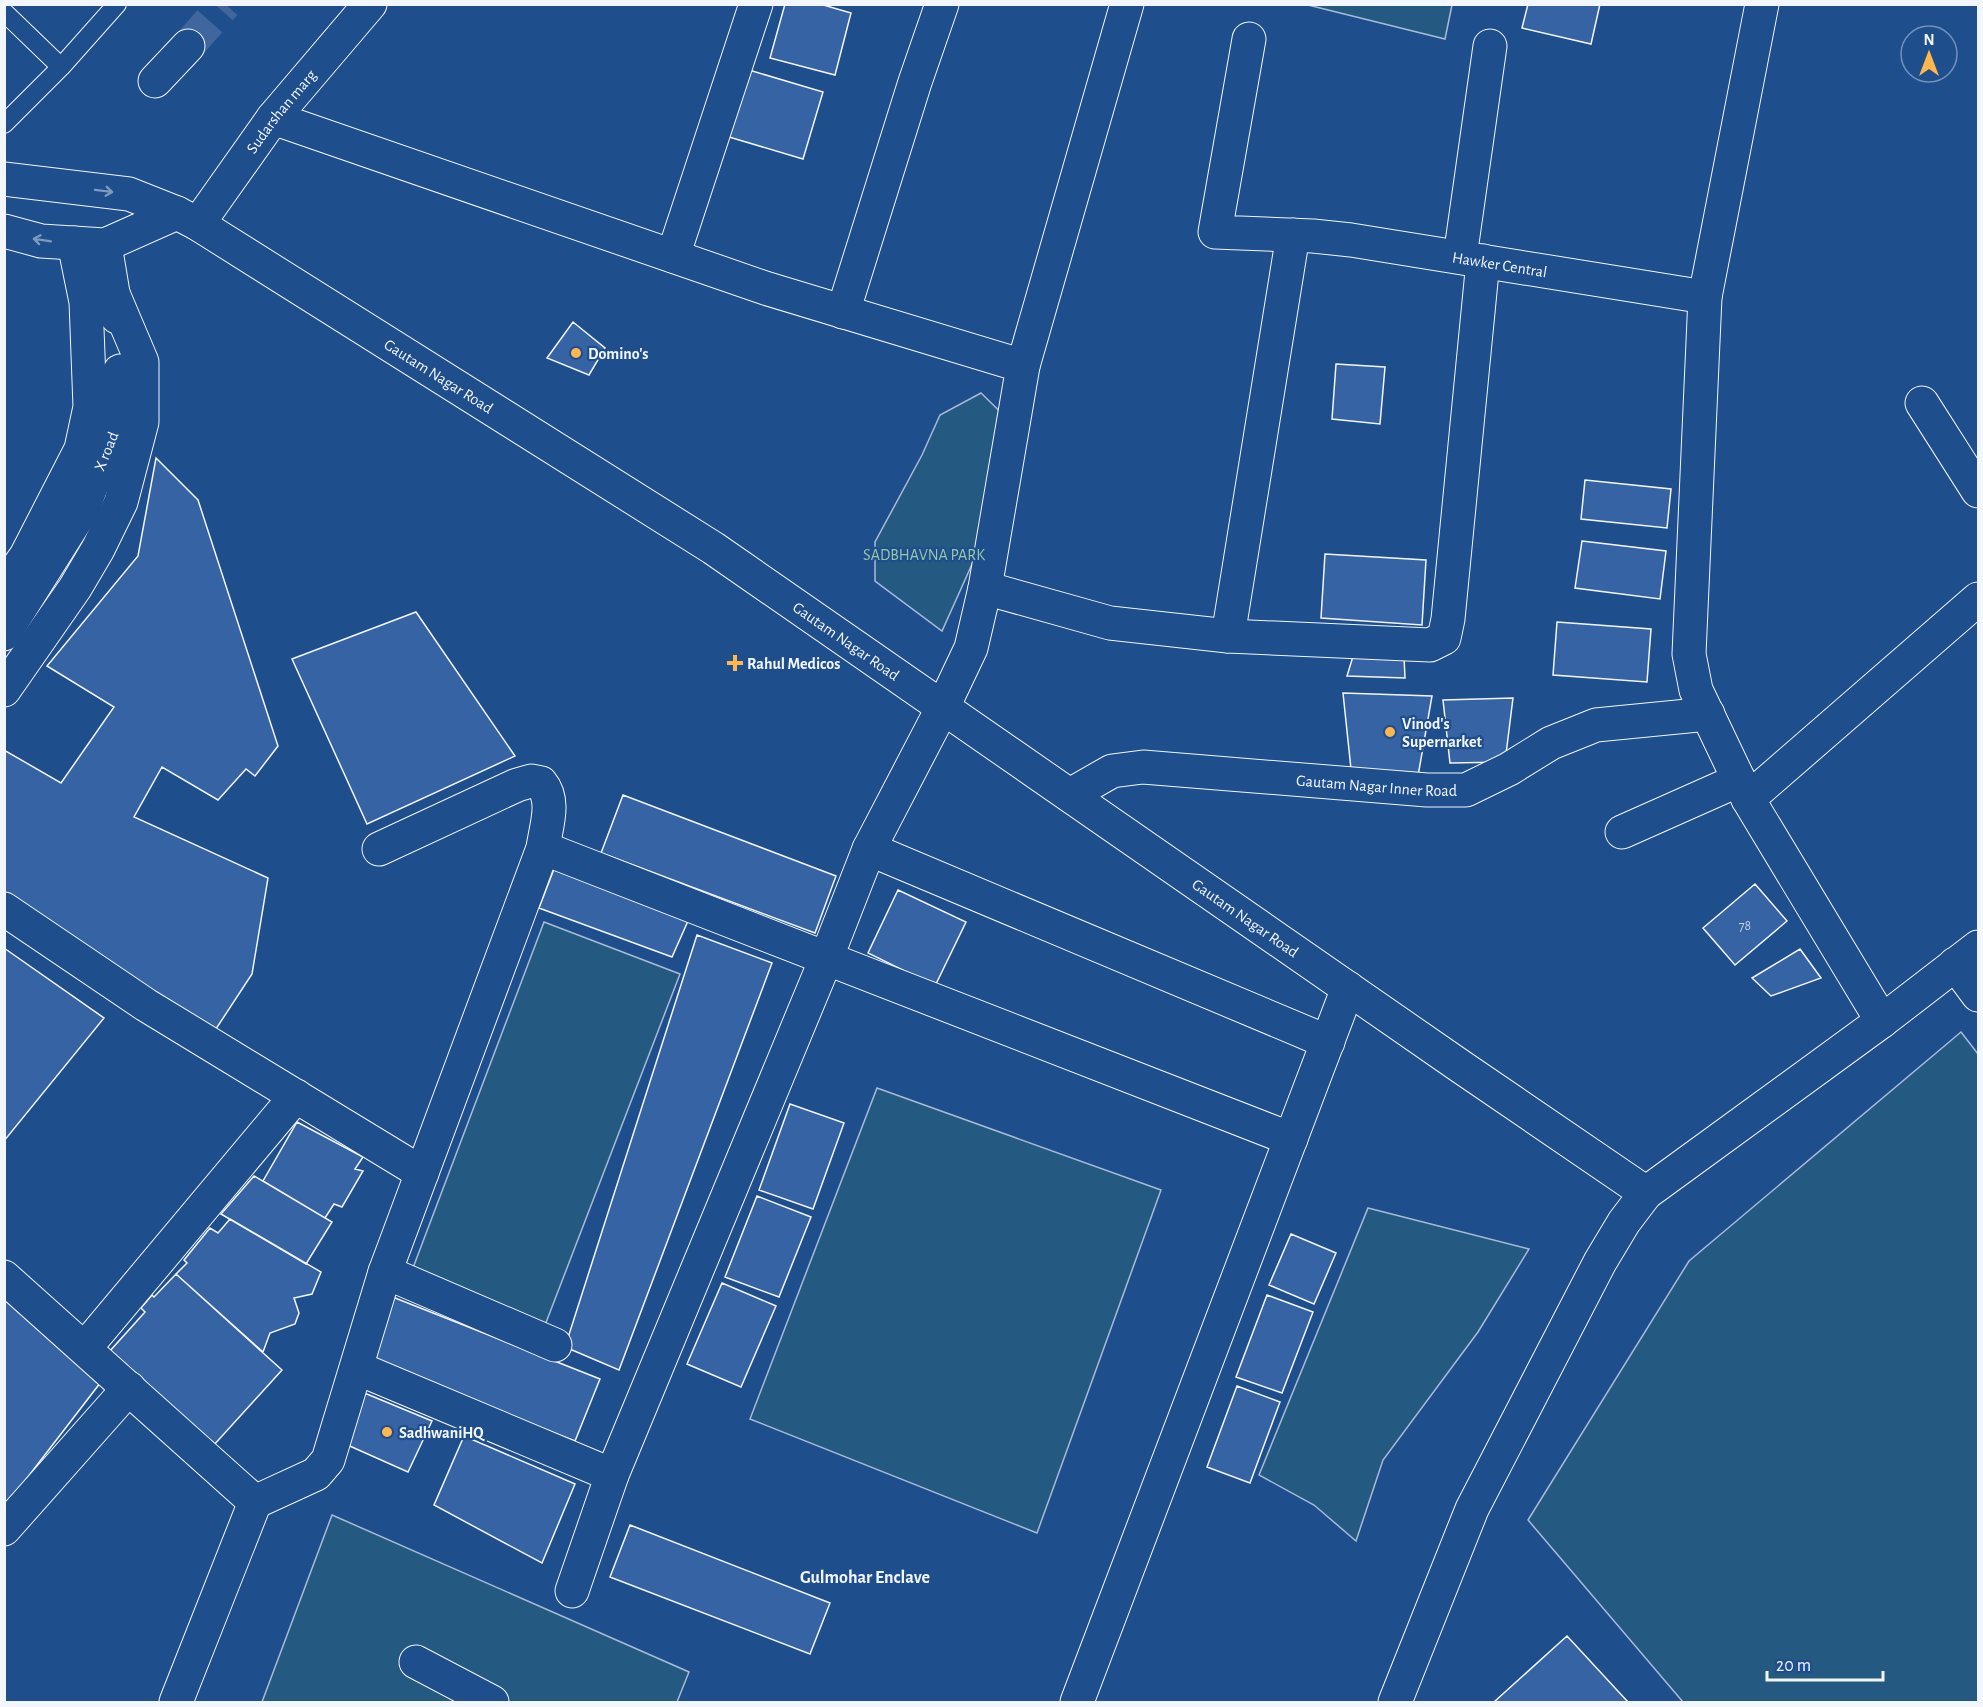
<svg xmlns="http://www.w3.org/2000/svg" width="1983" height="1707" font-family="'Alegreya Sans',sans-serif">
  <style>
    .green { fill: #245a82; stroke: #a8bbd7; stroke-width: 1.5 }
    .building { fill: #3563a3; stroke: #f2f6ff; stroke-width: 1.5 }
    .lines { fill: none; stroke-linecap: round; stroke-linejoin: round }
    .street-tunnel { stroke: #3f679d; stroke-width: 33; stroke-dasharray: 33 16; stroke-linecap: butt }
    .lane-casing { stroke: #f2f6ff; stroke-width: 20 }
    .street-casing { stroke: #f2f6ff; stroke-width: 35 }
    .secondary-casing { stroke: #f2f6ff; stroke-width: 35 }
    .lane { stroke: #1f4e8c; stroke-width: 18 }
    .street { stroke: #1f4e8c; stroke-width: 33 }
    .secondary { stroke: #1f4e8c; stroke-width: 33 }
    .oneway { stroke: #7e9ac0 }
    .poi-dot { fill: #ffb74d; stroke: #1f4e8c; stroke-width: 2 }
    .labels { text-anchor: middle; stroke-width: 4.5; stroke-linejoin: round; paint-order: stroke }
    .number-label { font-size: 14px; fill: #c3d1e8 }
    .street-label { font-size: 16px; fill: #f2f6ff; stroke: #1f4e8c }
    .poi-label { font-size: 16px; font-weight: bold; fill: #f2f6ff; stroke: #1f4e8c; text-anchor: start }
    .park-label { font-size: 16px; fill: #97c8a6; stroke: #1f4e8c }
    .neighbourhood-label { font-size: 18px; font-weight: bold; fill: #f2f6ff; stroke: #1f4e8c }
  </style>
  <rect width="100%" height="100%" fill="#1f4e8c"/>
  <path class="green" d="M1308,5H1452L1445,39Z
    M981,393L1022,433L973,562L942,631L875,581V542L922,455L940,415Z
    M544,922L680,974L542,1333L408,1281Z
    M1961,1032L1978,1054V1702H1683L1528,1520L1689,1261Z
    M877,1088L1161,1190L1037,1533L750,1419Z
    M1368,1208L1529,1249L1478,1332L1383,1460L1356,1541L1314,1505L1259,1475Z
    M332,1515L689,1672L677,1702H262Z"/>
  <path class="building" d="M785,4H820L851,13L835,75L770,58Z
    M1528,4H1600L1591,44L1522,28Z
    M749,70L823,92L803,159L729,137Z
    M573,322L605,348L589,375L547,358Z
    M1336,364L1385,367L1380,424L1332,419Z
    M156,458L198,500L278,746L255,776L246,769L218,800L162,767L134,817L268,878L252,974L210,1038L4,896V750L61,783L114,707L47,666L138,556Z
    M1585,480L1671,489L1667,528L1581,519Z
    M1582,541L1666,551L1660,599L1575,588Z
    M1325,554L1426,560L1422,625L1321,618Z
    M416,612L515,756L367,824L292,659Z
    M1557,622L1651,629L1647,682L1553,675Z
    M1354,653L1404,657L1405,678L1347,676Z
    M1343,693L1432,696L1418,776L1351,769Z
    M1513,698L1505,762L1450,763L1443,700Z
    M623,795L836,876L815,933L601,853Z
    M554,869L688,921L672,957L539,908Z
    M1755,884L1787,921L1735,965L1703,928Z
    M898,890L966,922L935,986L868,953Z
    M697,935L772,963L619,1370L565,1347Z
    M4,948L104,1018L4,1141Z
    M1800,949L1821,978L1771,996L1752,978Z
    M790,1104L844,1123L813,1209L759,1190Z
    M297,1122L363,1157L355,1169L363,1171L342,1207L334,1204L325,1218L263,1181Z
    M254,1176L332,1222L306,1264L221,1214Z
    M757,1196L811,1217L779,1297L725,1277Z
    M230,1219L321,1272L312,1294L294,1298L299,1313L295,1324L270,1333L263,1352L176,1274L187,1263L184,1260L210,1228L218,1233Z
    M1291,1234L1336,1253L1314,1304L1269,1285Z
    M176,1274L282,1370L213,1446L109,1352L145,1312L141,1308L152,1295L154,1297Z
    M722,1283L776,1306L741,1387L687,1364Z
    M4,1293L104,1378L4,1508Z
    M1267,1295L1313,1312L1282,1393L1236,1377Z
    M390,1296L600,1379L575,1441L370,1363Z
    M1237,1386L1280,1402L1250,1483L1207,1467Z
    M362,1392L432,1421L408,1472L343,1443Z
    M464,1436L575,1484L542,1563L434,1505Z
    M630,1525L830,1603L810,1654L610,1577Z
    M1567,1636L1628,1702H1494Z"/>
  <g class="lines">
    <path class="street-tunnel" d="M188,46L225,4"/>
    <defs>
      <path id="lane" d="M4,12L61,67
        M4,124L61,67L117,4"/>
      <g id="street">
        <path d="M1762,4L1705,297L1689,654L1696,690L1748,799L1882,1021"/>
        <path id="s1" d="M1249,39L1215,232L1313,236L1351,240L1705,297"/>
        <path d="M155,81L188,46"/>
        <path d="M273,118L765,288L1023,366L985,588L971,648L943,707L869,849L826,959L612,1475L572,1591"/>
        <path id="s2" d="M198,224L273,118L370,4"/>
        <path d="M105,245L117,317"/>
        <path d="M673,256L756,4"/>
        <path d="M1460,257L1490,46"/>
        <path d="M843,312L915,82L942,4"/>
        <path d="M1023,366L1127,4"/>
        <path d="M1922,403L1978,491"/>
        <path d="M4,587L26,556L81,449L90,407L86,302L74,243"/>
        <path d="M985,588L1110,623L1228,636L1430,645L1444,638L1448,619L1483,261"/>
        <path id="s3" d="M4,634L81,512L119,418L120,371"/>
        <path d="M1228,636L1293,235"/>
        <path d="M4,690L75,588L98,549L121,502L142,422V362L114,296"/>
        <path id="s4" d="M1070,795L1112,771L1143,767L1427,790H1466L1509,769L1551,743L1596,725L1708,714"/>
        <path d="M1748,799L1978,599"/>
        <path d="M1622,832L1739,780"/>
        <path d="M543,848L1291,1139"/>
        <path d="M869,849L1328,1042"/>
        <path d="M4,909L146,1005L422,1173"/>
        <path d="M1955,964L1978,995"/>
        <path d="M385,1272L555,1345"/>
        <path d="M4,1277L255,1502"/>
        <path d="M85,1348L296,1096"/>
        <path d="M357,1368L612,1475"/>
        <path d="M4,1529L129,1388"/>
        <path d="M416,1662L492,1702"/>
        <path d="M176,1702L255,1502L316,1474L328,1460L385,1272L543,848C546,826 556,801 541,783L531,781L517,785L379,849"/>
        <path d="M1077,1702L1348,988"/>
      </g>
      <g id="secondary">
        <path id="s5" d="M4,179L129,194L177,213L198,224L713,548L1460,1066L1646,1193"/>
        <path d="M4,231L41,241L105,245L177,213"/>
        <path d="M1395,1702L1472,1509L1600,1262L1624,1222L1646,1193L1882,1021L1978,947"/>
      </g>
    </defs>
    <use href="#lane" class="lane-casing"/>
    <use href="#street" class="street-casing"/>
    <use href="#secondary" class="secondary-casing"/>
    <use href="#lane" class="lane"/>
    <use href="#street" class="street"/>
    <use href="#secondary" class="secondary"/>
  </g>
  <defs><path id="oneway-shaft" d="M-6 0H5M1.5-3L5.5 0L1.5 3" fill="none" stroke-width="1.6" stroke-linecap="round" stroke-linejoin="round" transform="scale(1.5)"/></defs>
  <g class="oneway">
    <use href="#oneway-shaft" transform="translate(104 191) rotate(7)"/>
    <use href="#oneway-shaft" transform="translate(42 240) rotate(-171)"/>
  </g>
  <g class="poi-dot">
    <circle cx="576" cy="353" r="6"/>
    <path d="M732 654h6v6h6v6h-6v6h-6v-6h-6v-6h6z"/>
    <circle cx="1390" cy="732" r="6"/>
    <circle cx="387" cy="1432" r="6"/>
  </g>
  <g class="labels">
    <g class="number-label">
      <text x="1745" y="930">78</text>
    </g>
    <g class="street-label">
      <text dy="6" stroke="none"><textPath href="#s2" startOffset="140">Sudarshan marg</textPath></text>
      <text dy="6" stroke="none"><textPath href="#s1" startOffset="483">Hawker Central</textPath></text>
      <text dy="6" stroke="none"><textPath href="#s5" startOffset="486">Gautam Nagar Road</textPath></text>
      <text dy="6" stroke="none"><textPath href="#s3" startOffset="210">X road</textPath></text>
      <text dy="6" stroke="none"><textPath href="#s5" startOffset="972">Gautam Nagar Road</textPath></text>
      <text dy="6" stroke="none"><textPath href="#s4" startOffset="314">Gautam Nagar Inner Road</textPath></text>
      <text dy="6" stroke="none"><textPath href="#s5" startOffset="1458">Gautam Nagar Road</textPath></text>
    </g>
    <g class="poi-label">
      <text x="588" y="359">Domino's</text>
      <text x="747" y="669">Rahul Medicos</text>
      <text x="1402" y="729">Vinod's<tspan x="1402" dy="18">Supernarket</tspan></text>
      <text x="399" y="1438">SadhwaniHQ</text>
    </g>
    <g class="park-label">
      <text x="924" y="560">SADBHAVNA PARK</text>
    </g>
    <g class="neighbourhood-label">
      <text x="865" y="1583">Gulmohar Enclave</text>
    </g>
  </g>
  <rect width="1983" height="1707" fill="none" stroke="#f2f6ff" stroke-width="12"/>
  <g transform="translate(1929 54)"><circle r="28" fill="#1f4e8c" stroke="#7391ba" stroke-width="1.5"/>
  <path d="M0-4.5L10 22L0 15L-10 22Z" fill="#ffb74d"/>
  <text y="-9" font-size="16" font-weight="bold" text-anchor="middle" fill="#f2f6ff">N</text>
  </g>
  <path d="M1767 1671v9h116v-9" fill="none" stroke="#f2f6ff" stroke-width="3"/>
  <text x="1776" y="1671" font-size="18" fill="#f2f6ff" stroke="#1f4e8c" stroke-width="4.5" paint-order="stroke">20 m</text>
</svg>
